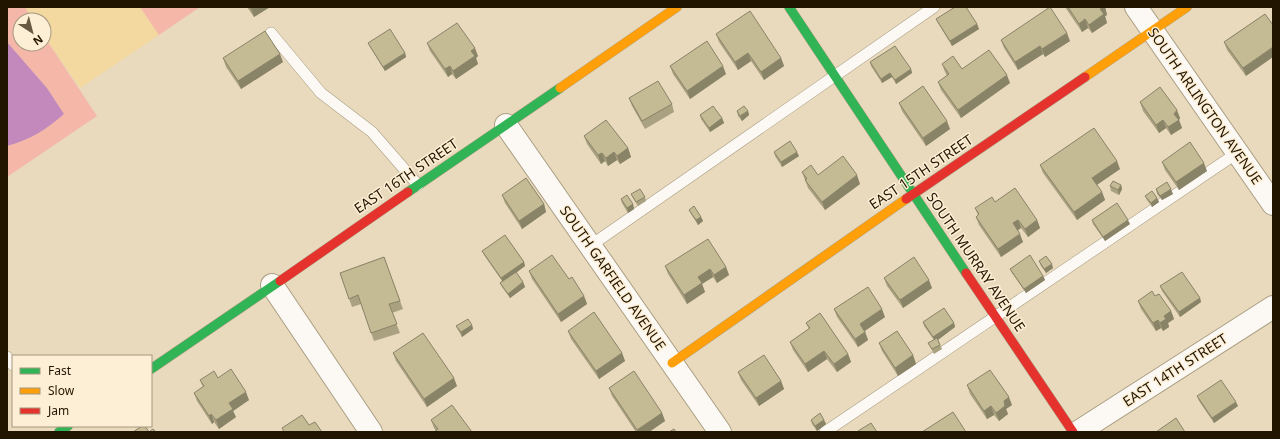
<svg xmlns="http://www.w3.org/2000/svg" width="1280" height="439" font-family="'Noto Sans',sans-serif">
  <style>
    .built { fill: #f3d8a0 }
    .green { fill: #f5b8a8 }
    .water { fill: #c389bc }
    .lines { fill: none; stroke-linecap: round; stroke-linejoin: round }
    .lane-casing { stroke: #aa9e83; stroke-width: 12 }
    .street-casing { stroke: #aa9e83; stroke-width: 24 }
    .fast-casing { stroke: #aa9e83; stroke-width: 10 }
    .slow-casing { stroke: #aa9e83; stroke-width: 10 }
    .jam-casing { stroke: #aa9e83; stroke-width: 10 }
    .lane { stroke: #fcf9f5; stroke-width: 11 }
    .street { stroke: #fcf9f5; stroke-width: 22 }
    .fast { stroke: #30b455; stroke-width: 9 }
    .slow { stroke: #ff9f0a; stroke-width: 9 }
    .jam { stroke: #e5322d; stroke-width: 9 }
    .wall { fill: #a9a17f }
    .shaded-wall { fill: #898368 }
    .building { fill: #c4bb94; stroke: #898368 }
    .labels { text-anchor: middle; stroke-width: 3; stroke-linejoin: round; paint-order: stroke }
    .street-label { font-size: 14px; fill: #221500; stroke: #fdefd5 }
  </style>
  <rect width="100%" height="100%" fill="#e9dabd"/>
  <path class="built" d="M25,7H140L159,35L80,88L44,36V20H33Z"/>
  <path class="green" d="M7,7H25L33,20H20V44H44V36L97,116L7,177V146C30,140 47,129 64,114L47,88L7,42Z
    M140,7H200L159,35Z"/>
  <path class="water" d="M7,42L47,88L64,114C47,129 30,140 7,146Z"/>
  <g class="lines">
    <defs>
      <path id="lane" d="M271,33L321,93L372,132L418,185
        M590,246L934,7
        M7,357L13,365
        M825,432L1237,153"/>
      <path id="street" d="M1136,7L1273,204
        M506,125L720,432
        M272,285L371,432
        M1078,432L1273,307"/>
      <path id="fast" d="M789,7L966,273
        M408,192L560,88
        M151,369L280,281
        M59,432L68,426"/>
      <path id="slow" d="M1085,77L1187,7
        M560,88L677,7
        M672,363L906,199"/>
      <path id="jam" d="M906,199L1085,77
        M966,273L1073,432
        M280,281L408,192"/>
    </defs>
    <use href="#lane" class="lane-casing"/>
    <use href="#street" class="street-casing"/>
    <use href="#fast" class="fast-casing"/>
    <use href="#slow" class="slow-casing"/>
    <use href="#jam" class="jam-casing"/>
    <use href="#lane" class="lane"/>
    <use href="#street" class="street"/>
    <use href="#fast" class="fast"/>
    <use href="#slow" class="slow"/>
    <use href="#jam" class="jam"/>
  </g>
  <path class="wall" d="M247,7H270L254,17Z
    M1065,7H1105L1107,15L1105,16L1107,23L1092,33L1088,28L1082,32Z
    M1265,14L1246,76L1227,50L1224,42Z
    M936,19L977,24L979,29L952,46L938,23Z
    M716,34L781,58L784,66L764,80L751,61L738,70L719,42Z
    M1001,40L1070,41L1045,57L1043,54L1018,70L1004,48Z
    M368,43L405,53L406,57L385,71L370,47Z
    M427,43L478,56L476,58L478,64L456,79L452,74L448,77L430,51Z
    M223,58L283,62L241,89L226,67Z
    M870,62L911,69L912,73L896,84L892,77L882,83L871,66Z
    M942,64L1010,83L961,118L941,90L938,82L947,76L945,72Z
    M670,66L726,74L690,99L673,74Z
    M629,98L672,104L674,112L645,129L632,106Z
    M1140,102L1180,118L1179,120L1182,128L1171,135L1166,128L1159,133L1143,111Z
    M899,103L950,129L926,146L902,111Z
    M737,111H748L749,115L742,121L738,116Z
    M700,115L722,118L724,123L710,132L701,119Z
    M584,136L628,148L631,157L620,164L617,160L608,166L605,161L601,164L587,144Z
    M774,152L799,156L782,167L775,156Z
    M1162,162L1207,171L1179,190L1165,170Z
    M1040,165L1120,169L1097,185L1102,192L1105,200L1077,220L1043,173Z
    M802,172L818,175L860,184L825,210L808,188Z
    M1121,185L1122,189L1119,195L1111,191L1110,186Z
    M1156,189L1173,194L1162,200L1157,194Z
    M631,194L645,197L646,201L638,206L633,198Z
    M502,195L544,204L546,212L522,229L505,203Z
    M1145,196L1157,198L1159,202L1152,207L1147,200Z
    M621,199L633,204L634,209L628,213L622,203Z
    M995,202L1037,220L1040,228L1028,237L1021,228L1017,230L1023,242L1001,257L979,225L976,217L978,215L975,208Z
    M689,210L701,217L703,221L698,225L691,214Z
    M1092,220L1130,224L1105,241L1093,224Z
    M482,251L524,262L525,266L516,273L523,282L525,287L510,298L502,287L500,283L502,281L484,255Z
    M384,257L403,309L392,313L400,333L374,341L361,304L352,307L340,273Z
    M1039,261L1053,268L1046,273L1041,266Z
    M665,266L726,267L729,275L717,283L713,277L702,284L705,292L687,304L668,274Z
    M1010,269L1043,276L1045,280L1026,293L1012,273Z
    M529,271L569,279L584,296L587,304L561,322L532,279Z
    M884,278L932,288L903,308L887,286Z
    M1160,286L1200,298L1201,302L1180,317L1162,291Z
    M1155,296L1171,311L1174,319L1168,323L1169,327L1163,331L1161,328L1156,331L1141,309L1138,301Z
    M834,309L885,317L865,331L868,340L858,347L837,317Z
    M923,322L954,323L955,327L938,340L942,349L934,354L928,343L934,340L924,326Z
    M806,323L848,354L851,362L837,372L827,359L808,372L793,350L790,342L809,329Z
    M472,325L473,329L462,337L458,330L456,326Z
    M568,331L622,353L625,361L599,379L571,339Z
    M879,343L913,355L916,364L898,376L882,351Z
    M393,353L457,386L427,407L396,361Z
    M738,372L781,381L784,389L759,406L741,380Z
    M218,378L249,400L233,411L236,417L219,429L214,422L212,424L197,401L194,393L203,387L200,380Z
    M967,385L1012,405L1006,409L1008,414L999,421L994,415L987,419L970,394Z
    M609,388L662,413L665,421L649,432H636L612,396Z
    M1197,396L1238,406L1214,423L1199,401Z
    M431,420L472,432L436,431L434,428Z
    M811,420H824L826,424L817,431L812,424Z"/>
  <path class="shaded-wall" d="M255,7H270L254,17L251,9Z
    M1104,7H1105L1107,15L1105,16L1107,23L1092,33L1089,25L1100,9Z
    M1085,19L1088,28L1082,32L1079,24Z
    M977,24L979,29L952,46L950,41Z
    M1067,33L1070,41L1045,57L1042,49Z
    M1040,46L1043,54L1018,70L1015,62Z
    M1273,47V57L1246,76L1243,68Z
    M475,48L478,56L476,58L478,64L456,79L453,71L471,51Z
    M405,53L406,57L385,71L383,67Z
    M748,53L751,61L738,70L735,62Z
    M280,54L283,62L241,89L238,81Z
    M781,58L784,66L764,80L761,72Z
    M450,66L452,74L448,77L445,69Z
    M723,66L726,74L690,99L687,91Z
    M911,69L912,73L896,84L895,80Z
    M890,73L892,77L882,83L881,79Z
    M1007,75L1010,83L961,118L958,110Z
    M1177,110L1180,118L1179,120L1182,128L1171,135L1168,127L1174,114Z
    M748,111L749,115L742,121L740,116Z
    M722,118L724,123L710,132L709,128Z
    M1163,120L1166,128L1159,133L1156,125Z
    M947,121L950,129L926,146L923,138Z
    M628,148L631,157L620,164L617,156Z
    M614,152L617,160L608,166L606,158Z
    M797,152L799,156L782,167L781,162Z
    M602,153L605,161L601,164L598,155Z
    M1117,161L1120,169L1095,186L1092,178Z
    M1204,163L1207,171L1179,190L1176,182Z
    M857,175L860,184L825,210L822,202Z
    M1121,185L1122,189L1119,195L1118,190Z
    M1171,189L1173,194L1162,200L1160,196Z
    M1102,192L1105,200L1077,220L1074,212Z
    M1157,198L1159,202L1152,207L1151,203Z
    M544,204L546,212L522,229L519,221Z
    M633,204L634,209L628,213L627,208Z
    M701,217L703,221L698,225L696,220Z
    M1018,220L1021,228L1016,232L1013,223Z
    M1037,220L1040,228L1028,237L1025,229Z
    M1128,220L1130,224L1105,241L1103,237Z
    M1020,234L1023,242L1001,257L998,249Z
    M524,262L525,266L503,282L501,278Z
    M1052,264L1053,268L1046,273L1044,269Z
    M726,267L729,275L717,283L714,275Z
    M710,269L713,277L702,284L705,292L687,304L684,295L698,277Z
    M1043,276L1045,280L1026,293L1024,289Z
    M929,280L932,288L903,308L900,300Z
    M523,282L525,287L510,298L508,294Z
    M584,296L587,304L561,322L558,314Z
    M1200,298L1201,302L1180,317L1179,312Z
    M882,309L885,317L863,332L860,324Z
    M1171,311L1174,319L1168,323L1169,327L1163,331L1160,323L1164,316Z
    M1158,320L1161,328L1156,331L1153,323Z
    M954,323L955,327L935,342L933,337Z
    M472,325L473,329L462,337L461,332Z
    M865,332L868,340L858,347L855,339Z
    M824,351L827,359L808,372L805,364Z
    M622,353L625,361L599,379L596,371Z
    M848,354L851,362L837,372L834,364Z
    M913,355L916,364L898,376L895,368Z
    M454,378L457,386L427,407L424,399Z
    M781,381L784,389L759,406L756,398Z
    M246,392L249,400L233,411L236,417L219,429L216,420L229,403Z
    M1009,397L1012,405L1006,409L1008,414L999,421L996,413L1004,401Z
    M1236,402L1238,406L1214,423L1212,418Z
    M991,406L994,415L987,419L984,411Z
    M662,413L665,421L649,432H638L637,430Z
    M211,414L214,422L212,424L209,416Z
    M824,420L826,424L817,431L815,426Z"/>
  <path class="building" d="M250,7H255L251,9Z
    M955,7H966L977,24L950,41L936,19Z
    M1050,7L1067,33L1042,49L1040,46L1015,62L1001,40Z
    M1068,7H1104L1100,9L1104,14L1089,25L1085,19L1079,24Z
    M750,11L781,58L761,72L748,53L735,62L716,34Z
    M1265,14L1273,25V47L1243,68L1224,42Z
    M457,23L475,48L471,51L475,56L453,71L450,66L445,69L427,43Z
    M390,29L405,53L383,67L368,43Z
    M265,31L280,54L238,81L223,58Z
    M707,41L723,66L687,91L670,66Z
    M895,46L911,69L895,80L890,73L881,79L870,62Z
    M989,50L1007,75L958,110L938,82L949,74L942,64L953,56L962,69Z
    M658,81L672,104L642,121L629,98Z
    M923,86L947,121L923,138L899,103Z
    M1160,87L1177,110L1174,114L1179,120L1168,127L1163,120L1156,125L1140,102Z
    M713,106L722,118L709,128L700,115Z
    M744,106L748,111L740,116L737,111Z
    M606,120L628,148L617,156L614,152L606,158L602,153L598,155L584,136Z
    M1094,128L1117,161L1092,178L1102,192L1074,212L1040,165Z
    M790,141L797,152L781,162L774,152Z
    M1190,142L1204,163L1176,182L1162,162Z
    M843,156L857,175L822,202L805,180L807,179L802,172L811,165L818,175Z
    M526,178L544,204L519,221L502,195Z
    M1113,181L1121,185L1118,190L1110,186Z
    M1167,182L1171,189L1160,196L1156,189Z
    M1015,188L1037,220L1025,229L1018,220L1013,223L1020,234L998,249L976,217L979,214L975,208L992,197L995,202Z
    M640,189L645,197L636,202L631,194Z
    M1152,191L1157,198L1151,203L1145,196Z
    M627,195L633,204L627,208L621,199Z
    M1117,203L1128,220L1103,237L1092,220Z
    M694,206L701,217L696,220L689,210Z
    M505,235L524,262L501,278L482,251Z
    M708,239L726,267L714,275L710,269L698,277L702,283L684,295L665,266Z
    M552,255L569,279L572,277L584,296L558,314L529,271Z
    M1030,255L1043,276L1024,289L1010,269Z
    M1046,256L1052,264L1044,269L1039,261Z
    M384,257L400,301L389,304L397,324L371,333L358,295L349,299L340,273Z
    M914,257L929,280L900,300L884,278Z
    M516,272L523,282L508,294L500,283Z
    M1182,272L1200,298L1179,312L1160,286Z
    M868,287L882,309L860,324L865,332L855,339L834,309Z
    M1152,291L1155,296L1159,294L1171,311L1164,316L1166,319L1160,323L1158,320L1153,323L1138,301Z
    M944,308L954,323L933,337L923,322Z
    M594,312L622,353L596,371L568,331Z
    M820,313L848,354L834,364L824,351L805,364L790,342L810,328L806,323Z
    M468,319L472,325L461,332L456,326Z
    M897,331L913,355L895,368L879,343Z
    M423,333L454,378L424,399L393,353Z
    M937,338L940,345L932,349L928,343Z
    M764,355L781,381L756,398L738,372Z
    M231,369L246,392L229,403L233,409L216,420L211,414L209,416L194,393L204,386L200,380L214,371L218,378Z
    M990,370L1009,397L1004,401L1005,406L996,413L991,406L984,411L967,385Z
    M634,371L662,413L637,430L609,388Z
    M1221,380L1236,402L1212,418L1197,396Z
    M452,405L472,432H434L438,429L431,420Z
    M953,412L966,432H922Z
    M820,413L824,420L815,426L811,420Z
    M302,415L309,425L315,422L322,432H284L282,428Z
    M1176,418L1185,432H1156Z
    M871,423L877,432H858V431Z
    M142,426H145L149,432L153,429L156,432H133Z
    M674,429L676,432H669Z"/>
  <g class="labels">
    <g class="street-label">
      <text transform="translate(1205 106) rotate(55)" y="5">SOUTH ARLINGTON AVENUE</text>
      <text transform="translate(921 172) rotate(-34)" y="5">EAST 15TH STREET</text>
      <text transform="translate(406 176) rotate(-34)" y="5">EAST 16TH STREET</text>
      <text transform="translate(976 262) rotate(56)" y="5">SOUTH MURRAY AVENUE</text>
      <text transform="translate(613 278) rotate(55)" y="5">SOUTH GARFIELD AVENUE</text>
      <text transform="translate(1175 370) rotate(-33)" y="5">EAST 14TH STREET</text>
    </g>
  </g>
  <rect width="1280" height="439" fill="none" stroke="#221500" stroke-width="16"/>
  <rect x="12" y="355" width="140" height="72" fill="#fdefd5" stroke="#a59880"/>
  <rect x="20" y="368" width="20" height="6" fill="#30b455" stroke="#a59880"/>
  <text x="48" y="375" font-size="12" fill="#221500">Fast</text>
  <rect x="20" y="388" width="20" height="6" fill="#ff9f0a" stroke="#a59880"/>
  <text x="48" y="395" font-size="12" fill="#221500">Slow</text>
  <rect x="20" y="408" width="20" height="6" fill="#e5322d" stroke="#a59880"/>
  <text x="48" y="415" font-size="12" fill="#221500">Jam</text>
  <g transform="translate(32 32) rotate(144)"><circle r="19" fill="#fdefd5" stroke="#a59880"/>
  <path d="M0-3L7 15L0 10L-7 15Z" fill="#685a42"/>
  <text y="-6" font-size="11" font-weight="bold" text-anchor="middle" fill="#221500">N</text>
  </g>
</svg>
